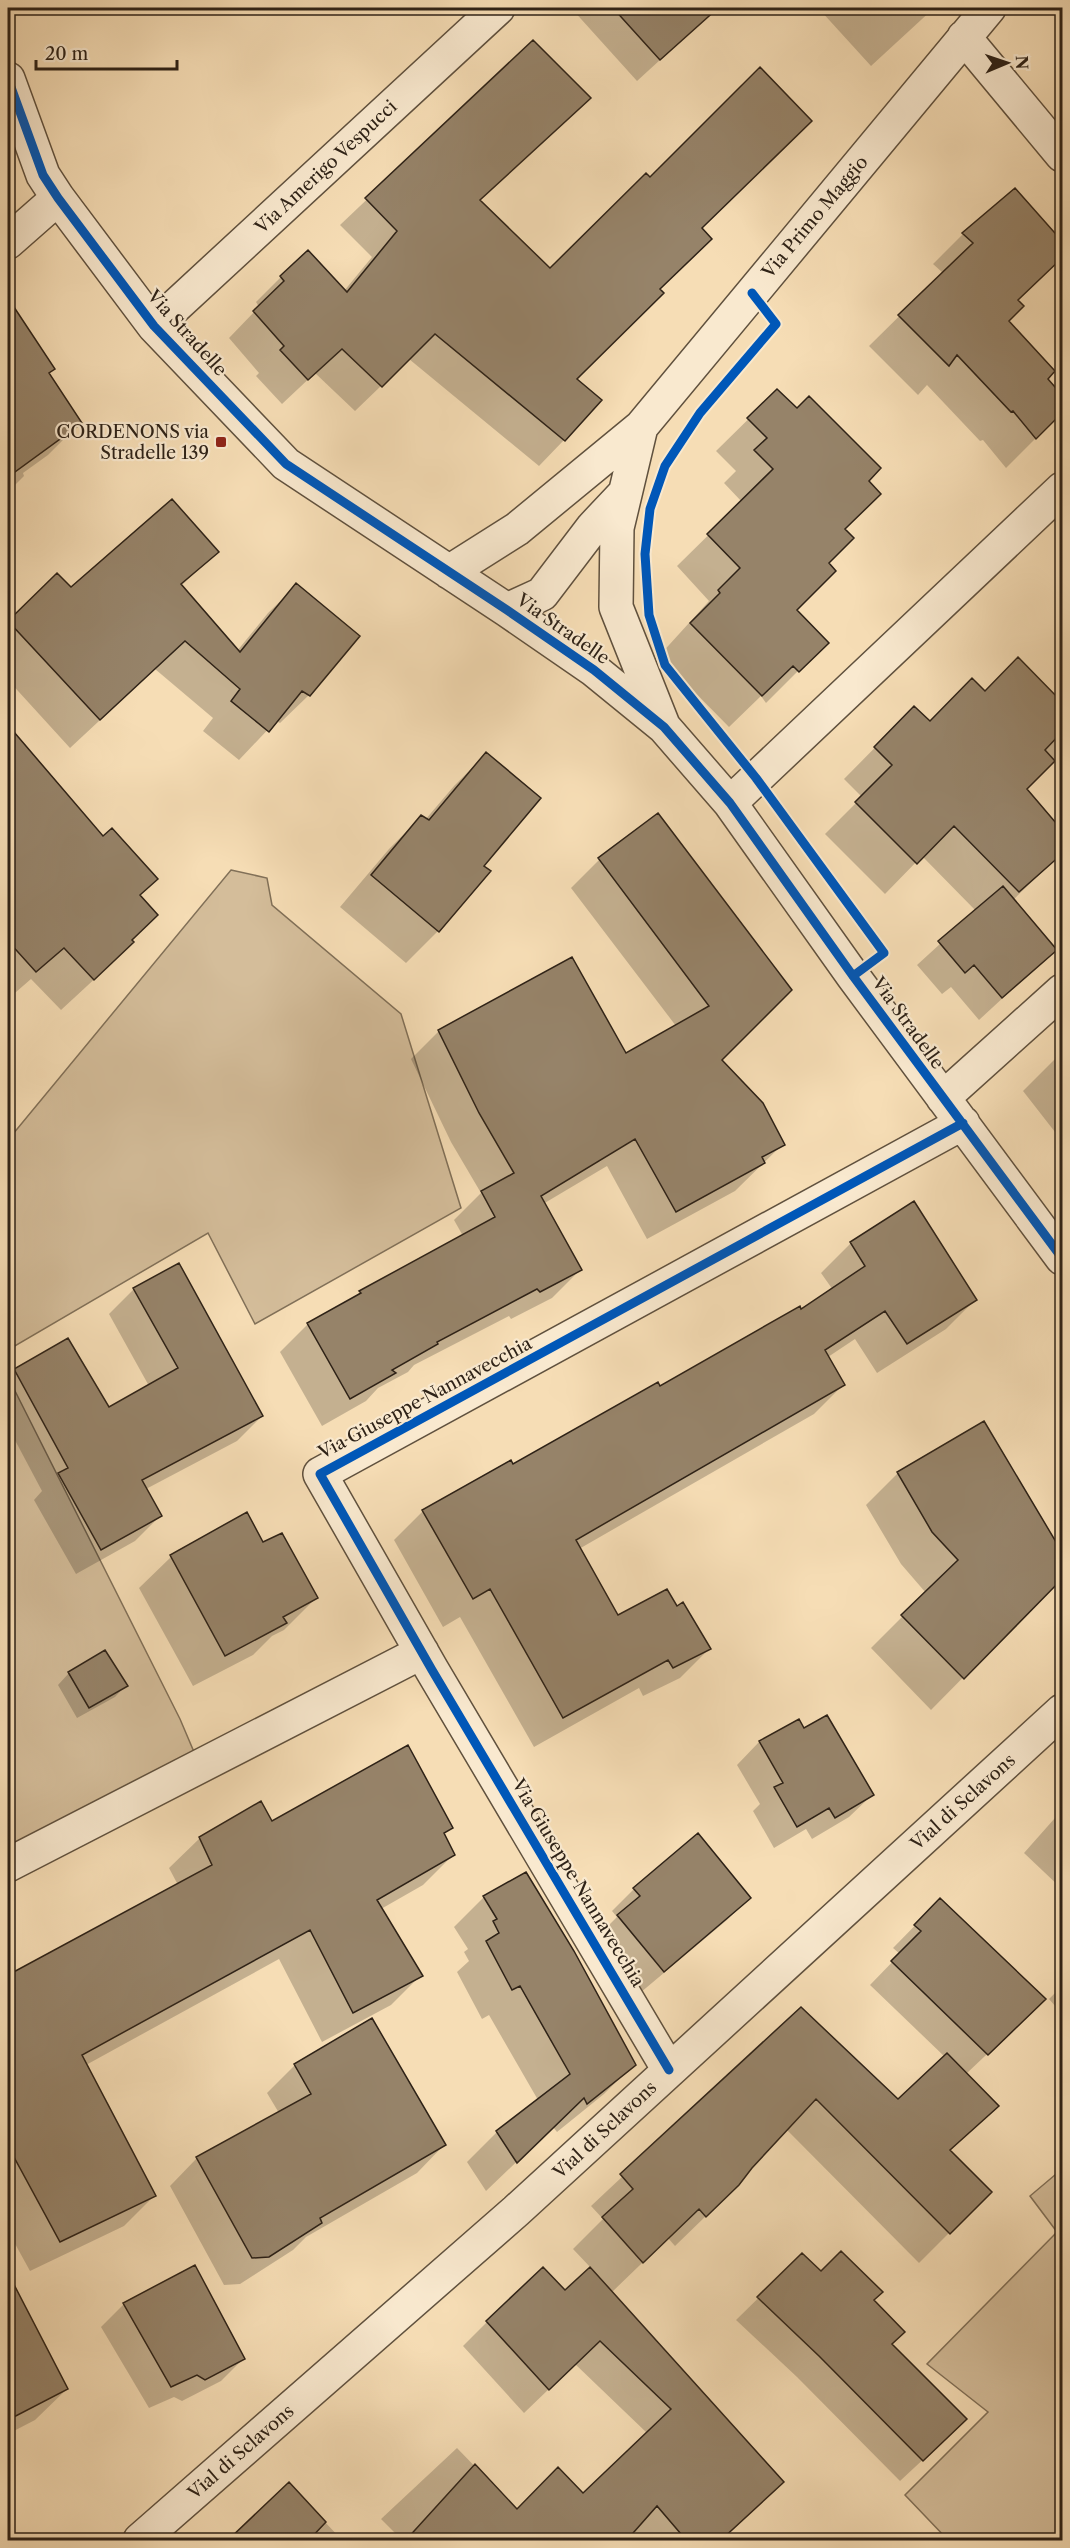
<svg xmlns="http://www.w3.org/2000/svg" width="1070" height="2548" font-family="'Libre Caslon Text',serif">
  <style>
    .green { fill: #d4bd9a; stroke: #817058; stroke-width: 1.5 }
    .shadow { fill: #0003 }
    .building { fill: #968369; stroke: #2e2217; stroke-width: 1.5 }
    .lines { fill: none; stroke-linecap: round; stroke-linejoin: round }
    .minor-casing { stroke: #60513e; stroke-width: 36 }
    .minor { stroke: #f9e9cf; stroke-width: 33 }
    .cycleway-casing { stroke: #f9e9cf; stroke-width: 13 }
    .cycleway { stroke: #0057b8; stroke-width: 9 }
    .poi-dot { fill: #8f2418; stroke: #f9e9cf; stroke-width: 2 }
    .labels { text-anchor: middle; stroke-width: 4.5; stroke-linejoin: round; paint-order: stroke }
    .street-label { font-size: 18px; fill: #2e2217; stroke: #f9e9cf }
    .poi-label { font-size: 18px; fill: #2e2217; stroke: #f9e9cf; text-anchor: end }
  </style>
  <rect width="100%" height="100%" fill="#f6ddb5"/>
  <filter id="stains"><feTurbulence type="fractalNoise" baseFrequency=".00333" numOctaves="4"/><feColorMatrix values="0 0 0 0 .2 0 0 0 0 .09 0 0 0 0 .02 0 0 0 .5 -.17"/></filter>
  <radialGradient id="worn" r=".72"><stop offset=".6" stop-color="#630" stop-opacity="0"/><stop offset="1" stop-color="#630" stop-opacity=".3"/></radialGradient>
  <path class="green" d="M231,870L267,878L272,905L401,1014L461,1208L255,1324L208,1233L8,1350V1140Z
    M8,1377L180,1719L194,1752L8,1858Z
    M1062,2169V2540H948L905,2495L988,2412L927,2364L1057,2232L1030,2196Z"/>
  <path class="shadow" d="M574,8H717L637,81L572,9Z
    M822,8H934L871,66L820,10Z
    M533,42L589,98L479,201L550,270L700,229L658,290L575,379L564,440L539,466L409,359L355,411L315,373L282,404L256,376L259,373L229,338L259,307L256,302L281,277L344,291L372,257L340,225Z
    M1015,190L1062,243V256L1017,301L1007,321L1046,379L1062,397V412L1006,468L983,440L980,441L927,385L918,395L869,346L943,273L933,264L963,234Z
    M18,317L53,369L48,374L80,423L48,455L23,473L24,476L8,492V325Z
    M777,391L867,481L827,563L795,610L827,642L766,703L761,696L729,727L659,656L709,601L677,566L742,502L724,483L736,471L716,451Z
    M217,552L181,586L237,651L268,613L297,585L309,695L280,723L276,721L239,760L203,731L213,718L155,669L70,748L8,680V622L57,575L70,589Z
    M1018,659L1062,704V752L1025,789L1062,832V853L1013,900L1055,950L979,1020L951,987L942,994L917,965L976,911L922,856L885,894L825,834L862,797L844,779L914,708L930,723L985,693Z
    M8,725L103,838L156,879L139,896L100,974L61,1010L31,979L8,999Z
    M486,754L482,866L438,931L406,963L340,907L389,849L421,817L425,820L454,786Z
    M657,815L790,990L720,1059L783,1144L735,1191L647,1239L607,1166L543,1204L580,1270L552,1298L511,1319L509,1316L414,1365L408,1372L378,1388L366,1401L322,1426L280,1352L308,1324L352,1300L360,1292L463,1236L454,1220L481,1193L451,1142L411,1059L439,1031L625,1055L676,1026L571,888L599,860Z
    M1062,1052V1141L1023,1091Z
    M913,1203L975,1300L946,1329L877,1373L855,1339L828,1357L843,1385L814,1414L579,1549L618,1617L676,1608L709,1649L680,1678L643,1696L639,1688L534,1747L460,1617L443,1627L394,1540L423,1511L801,1311L833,1290L821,1273L851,1243Z
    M134,1289L262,1416L237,1441L146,1489L160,1516L135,1541L76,1574L34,1500L42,1491L8,1427V1378L15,1370L108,1409L149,1386L109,1314Z
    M984,1423L1062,1555V1577L931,1710L871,1648L926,1593L901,1564L866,1505L898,1473Z
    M246,1514L262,1544L316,1598L284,1630L272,1636L253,1655L193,1686L139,1588L171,1557Z
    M104,1652L126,1685L115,1697L77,1718L58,1685L69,1673Z
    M798,1721L803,1730L872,1795L849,1817L812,1839L806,1829L774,1848L753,1811L760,1804L737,1765L759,1742Z
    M1062,1810V1889L1024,1853Z
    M271,1823L451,1827L443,1835L453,1855L423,1885L381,1909L421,1975L391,2005L322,2042L279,1959L86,2065L154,2196L124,2226L30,2271L8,2231V1977L178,1885L169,1868L200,1838Z
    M634,1889L749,1898L727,1920L640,1993L595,1939L617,1917L612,1911Z
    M484,1897L634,2064L604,2094L557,2132L553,2127L486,2191L467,2162L497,2132L538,2100L489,2015L482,2019L457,1972L469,1961L464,1952L468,1949L454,1927Z
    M940,1900L1022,2021L966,2074L997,2106L949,2152L990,2192L919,2263L786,2129L707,2215L675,2246L668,2238L611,2293L782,2482L720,2540H642L633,2530L624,2540H402L381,2519L457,2448L517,2510L583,2495L647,2433L575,2364L524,2413L463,2346L487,2322L564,2293L591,2268L573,2249L603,2219L591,2206L801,2009L898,2101L945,2057L870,1985L900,1954L893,1948Z
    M1062,1986V2014L1049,1999Z
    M295,2065L444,2145L417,2173L306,2237L293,2250L240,2284L224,2285L170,2186L197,2158L279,2113L267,2093Z
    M802,2255L821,2273L872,2301L890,2344L943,2441L900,2481L797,2377L736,2320Z
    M10,2280L67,2389L35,2420L8,2434V2282Z
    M124,2304L243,2359L221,2381L182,2401L174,2397L149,2408L101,2327Z
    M289,2484L342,2540H229Z"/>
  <path class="building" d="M613,8H718L660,60Z
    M533,40L591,98L480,200L550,268L646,173L650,177L760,67L812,121L702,228L712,239L660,289L664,293L577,379L602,400L565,441L435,334L382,387L342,349L308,380L280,350L284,346L253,311L284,281L280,276L308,250L347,292L397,231L365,198Z
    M1015,188L1062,241V258L1018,300L1024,306L1009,321L1055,371L1048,379L1062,395V413L1036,439L1013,411L1011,412L957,355L949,366L898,315L973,243L962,233Z
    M8,298L55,369L49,373L82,423L8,477Z
    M777,389L797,408L809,396L881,468L869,481L881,494L845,529L854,538L829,563L836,571L797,610L829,643L799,672L793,666L762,696L690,623L720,593L718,590L740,568L707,534L773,469L754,450L767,438L747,418Z
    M172,499L219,552L181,584L240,652L296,583L360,636L310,696L302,691L269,732L231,701L240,689L185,641L100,720L8,621L57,573L71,587Z
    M1018,657L1062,702V732L1045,750L1055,761L1027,789L1062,830V854L1019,892L954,826L917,864L855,802L892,765L874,747L914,706L930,721L972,678L985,691Z
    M8,725L103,836L112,828L158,879L140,895L158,915L132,940L134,942L94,980L64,948L36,972L8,941Z
    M486,752L541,798L484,866L491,871L439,932L371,875L421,815L429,820Z
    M658,813L792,990L722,1060L763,1103L785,1145L762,1157L765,1163L676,1212L635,1139L541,1196L582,1270L540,1292L537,1289L437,1342L438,1344L392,1370L396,1373L350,1399L307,1323L361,1293L359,1291L495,1217L481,1191L514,1173L479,1113L438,1030L572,957L626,1053L709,1006L598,858Z
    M1003,886L1057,950L1002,998L974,965L965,973L938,941Z
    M914,1201L977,1300L907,1344L885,1311L825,1350L845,1385L576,1540L618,1615L667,1589L677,1606L683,1602L711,1649L673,1668L668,1660L563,1718L490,1589L473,1599L422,1510L511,1460L513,1464L658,1382L660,1386L800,1306L801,1309L865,1266L850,1242Z
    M179,1263L263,1416L142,1480L162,1516L101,1550L58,1473L68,1468L14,1369L68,1338L109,1407L178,1368L133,1288Z
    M984,1421L1062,1552V1579L964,1679L901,1615L958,1560L932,1532L897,1472Z
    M247,1512L263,1542L282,1533L318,1598L283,1617L287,1623L225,1656L170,1555Z
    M105,1650L128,1686L89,1708L68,1672Z
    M827,1715L874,1795L835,1818L829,1808L797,1827L774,1787L783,1783L759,1741L799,1719L804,1728Z
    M408,1745L453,1828L444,1833L455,1855L377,1900L423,1976L353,2013L310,1930L82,2055L156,2196L60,2242L8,2146V1975L212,1865L199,1837L261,1801L272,1821Z
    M698,1833L751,1898L664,1972L617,1915L640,1896L633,1888Z
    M526,1872L574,1951L636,2065L587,2104L584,2098L517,2163L496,2131L570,2074L520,1986L512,1990L486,1941L499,1933L493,1921L497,1919L483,1896Z
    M940,1898L1046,1999L988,2055L891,1961L921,1931L914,1925Z
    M801,2007L898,2099L947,2053L999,2106L950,2150L992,2192L950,2234L816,2099L752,2168L739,2185L706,2217L699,2209L643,2263L602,2217L633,2189L620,2174Z
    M372,2018L446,2145L320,2218L322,2223L269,2257L252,2258L196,2157L311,2094L294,2064Z
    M841,2251L883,2292L874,2300L905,2332L892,2344L967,2419L923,2461L819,2356L757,2297L802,2253L821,2271Z
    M195,2265L245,2359L205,2380L197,2375L171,2387L123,2303Z
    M543,2267L565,2290L590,2267L784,2482L720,2541H687L657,2506L626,2541H405L475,2464L517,2509L558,2467L583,2493L671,2409L600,2341L549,2390L486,2321Z
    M8,2273L68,2389L8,2420Z
    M289,2482L326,2522L308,2541H227Z"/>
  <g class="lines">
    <defs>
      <path id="minor" d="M964,37L1062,155
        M8,79L43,175L58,198L154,326L286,464L507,610L594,670L664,727L730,803L853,976L1062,1258
        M8,242L58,198
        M154,326L498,8
        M641,427L617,528L616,607L663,725
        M449,572L517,529L641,427L989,8
        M507,610L542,594L593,527L625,493
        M730,803L1062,489
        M943,1098L1062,991
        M8,1865L422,1652
        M669,2070L432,1670L320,1474L963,1123
        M140,2540L516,2211L1062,1711"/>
    </defs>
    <use href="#minor" class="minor-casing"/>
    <use href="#minor" class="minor"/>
    <defs>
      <path id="cycleway" d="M8,79L43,175L58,198L154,326L286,464L507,610L594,670L664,727L730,803L853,976L1062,1258
        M752,293L776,324L700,413L665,466L650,509L645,554L649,615L665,665L756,778L884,953L853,976
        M669,2070L432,1670L320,1474L963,1123"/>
    </defs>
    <use href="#cycleway" class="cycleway-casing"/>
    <use href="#cycleway" class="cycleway"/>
  </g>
  <rect class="poi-dot" x="215" y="436" width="12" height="12" rx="3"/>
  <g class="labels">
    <g class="street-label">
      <text transform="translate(326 167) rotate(-43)" y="6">Via Amerigo Vespucci</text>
      <text transform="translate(815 217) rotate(-50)" y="6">Via Primo Maggio</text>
      <text transform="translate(187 333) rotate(48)" y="6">Via Stradelle</text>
      <text transform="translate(563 629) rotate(35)" y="6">Via Stradelle</text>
      <text transform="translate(908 1023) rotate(54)" y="6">Via Stradelle</text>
      <text transform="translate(425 1398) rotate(-28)" y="6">Via Giuseppe Nannavecchia</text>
      <text transform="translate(963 1802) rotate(-42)" y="6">Vial di Sclavons</text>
      <text transform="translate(578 1883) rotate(59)" y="6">Via Giuseppe Nannavecchia</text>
      <text transform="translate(605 2130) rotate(-43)" y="6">Vial di Sclavons</text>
      <text transform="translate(241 2452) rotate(-41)" y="6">Vial di Sclavons</text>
    </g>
    <g class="poi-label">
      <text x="209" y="438">CORDENONS via<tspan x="209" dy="21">Stradelle 139</tspan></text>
    </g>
  </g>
  <rect width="1070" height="2548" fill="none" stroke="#f6ddb5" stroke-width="30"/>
  <rect x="9" y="9" width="1052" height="2530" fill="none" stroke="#2e2217" stroke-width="3"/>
  <rect x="15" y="15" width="1040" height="2518" fill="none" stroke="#2e2217" stroke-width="1.5"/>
  <g transform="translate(1007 63) rotate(88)" stroke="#f9e9cf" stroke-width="4.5" paint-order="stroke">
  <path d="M0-4.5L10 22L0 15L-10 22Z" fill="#2e2217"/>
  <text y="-9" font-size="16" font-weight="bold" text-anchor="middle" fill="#2e2217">N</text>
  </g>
  <path d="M36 60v9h141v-9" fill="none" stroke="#2e2217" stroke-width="3"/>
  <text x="45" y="60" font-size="18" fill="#2e2217" stroke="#f9e9cf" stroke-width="4.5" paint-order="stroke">20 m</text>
  <rect width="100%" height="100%" filter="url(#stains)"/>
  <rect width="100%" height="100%" fill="url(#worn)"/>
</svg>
